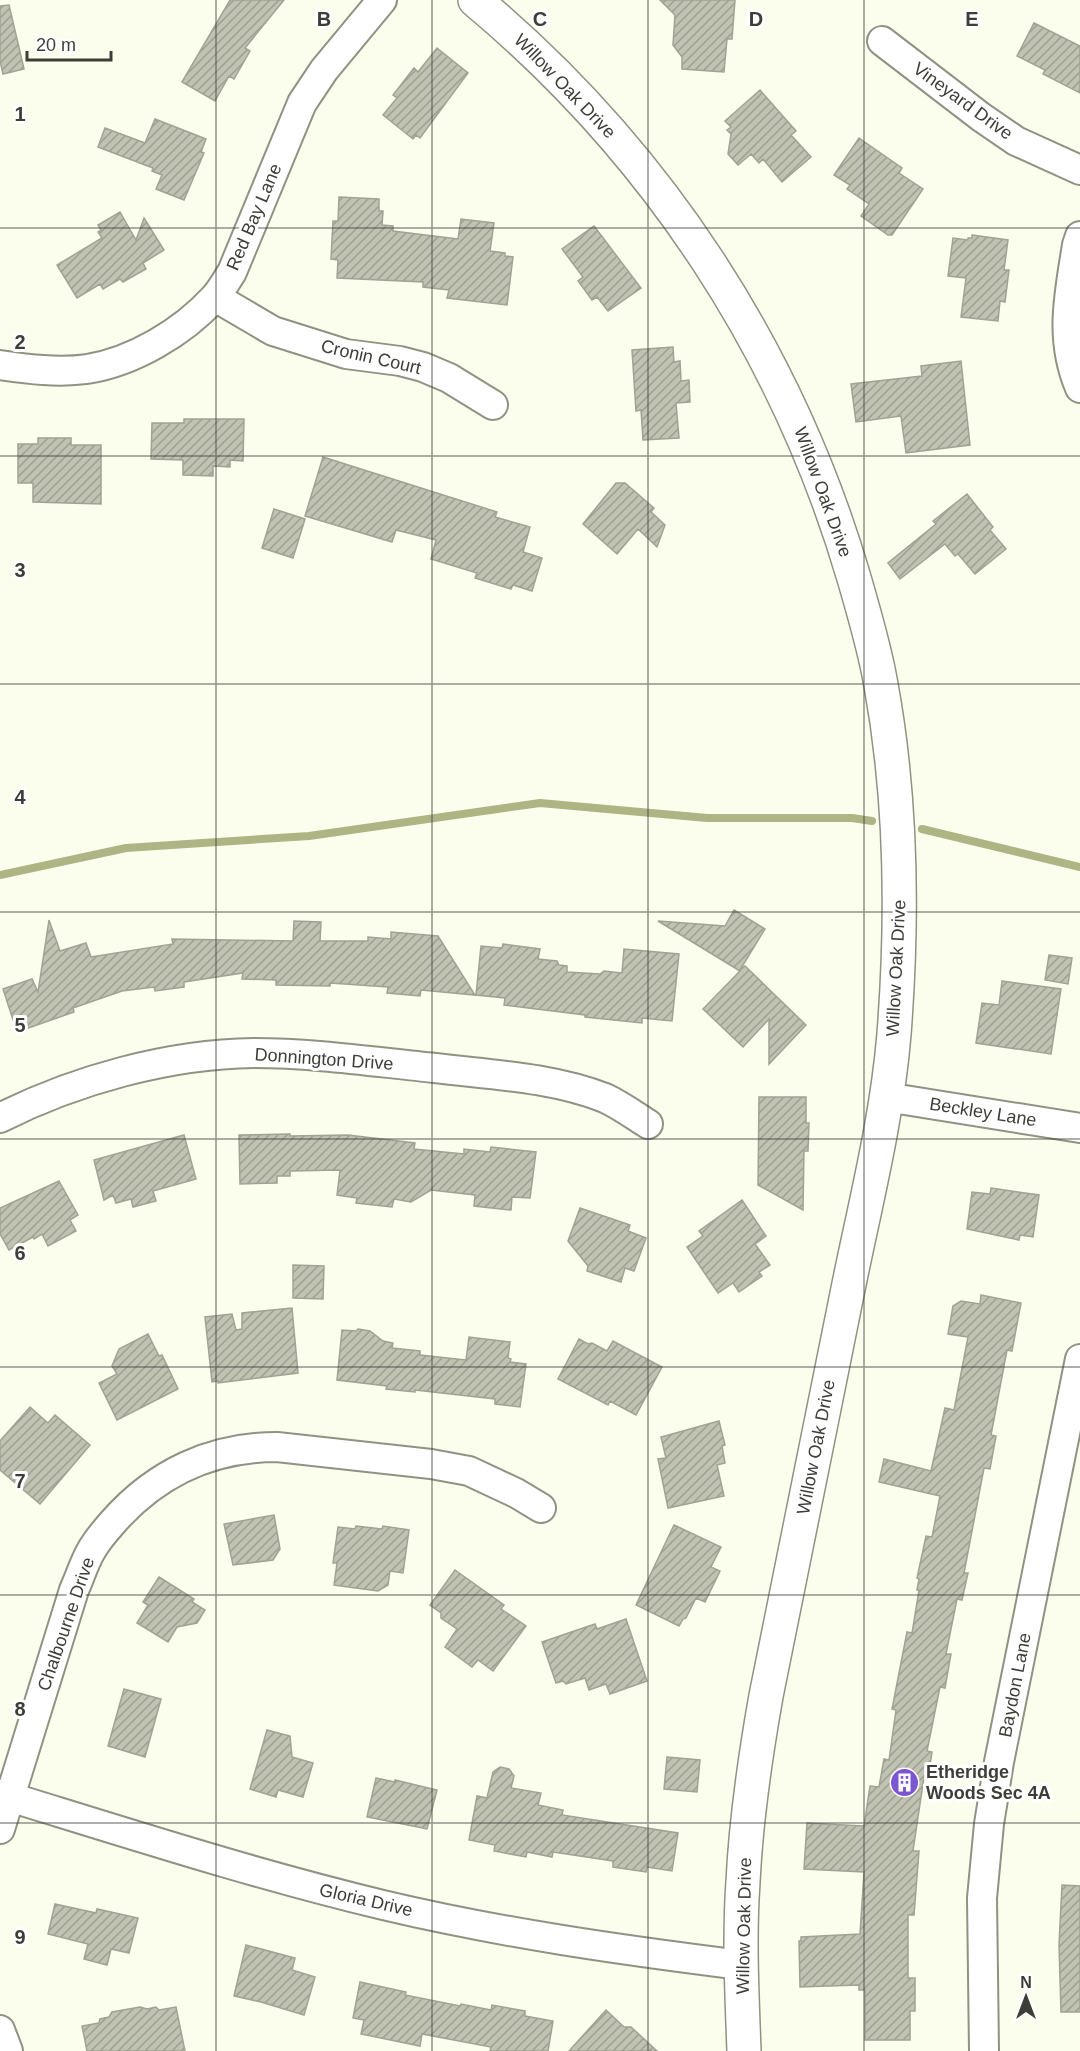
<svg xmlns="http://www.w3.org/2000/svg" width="1080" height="2051" font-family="Arial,sans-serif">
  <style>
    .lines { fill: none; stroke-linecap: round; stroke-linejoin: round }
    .stream { stroke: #aeb484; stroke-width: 8 }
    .building { fill: url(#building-hatch); stroke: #a0a293; stroke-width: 1.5 }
    .minor-casing { stroke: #909283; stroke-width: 32 }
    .tertiary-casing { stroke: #909283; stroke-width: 36 }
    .minor { stroke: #fff; stroke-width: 28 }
    .tertiary { stroke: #fff; stroke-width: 33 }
    .grid { fill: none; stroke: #3d3e37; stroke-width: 1.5; stroke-opacity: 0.55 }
    .labels { text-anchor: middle; stroke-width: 6; stroke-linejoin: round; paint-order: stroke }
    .street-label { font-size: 18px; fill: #3d3e37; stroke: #fff }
    .poi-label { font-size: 18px; font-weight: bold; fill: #3d3e37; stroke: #fff; text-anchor: start }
    .grid-label { font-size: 20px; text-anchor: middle; font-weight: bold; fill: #3d3e37; stroke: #fff; stroke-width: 6; stroke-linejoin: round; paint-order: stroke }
  </style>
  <defs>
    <pattern id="building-hatch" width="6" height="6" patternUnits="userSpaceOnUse" patternTransform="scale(1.5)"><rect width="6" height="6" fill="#c0c2b2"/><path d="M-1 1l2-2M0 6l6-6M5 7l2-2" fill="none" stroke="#9d9f92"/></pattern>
  </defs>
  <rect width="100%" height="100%" fill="#fbfeed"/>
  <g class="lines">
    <path class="stream" d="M922,829L1080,867
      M0,875L126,848L309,836L540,803L707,818H852L872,821"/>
  </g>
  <path class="building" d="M230,0H284L245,48L250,51L234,79L229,76L215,101L182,82Z
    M660,0H735L732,39H727L724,72L682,69V57L673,45L675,15Z
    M9,5L24,69L3,74L0,61V6Z
    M1034,23L1080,46V93L1043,74L1045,70L1017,56Z
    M437,48L468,73L420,138L416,135L413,139L383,115L397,98L393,95L414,68L418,72Z
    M760,90L796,131L791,135L811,157L782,182L763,159L759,163L751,154L738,165L728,154L731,134L727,130L731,127L725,121Z
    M155,119L206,139L201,152L204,153L184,200L156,189L162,175L152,171L153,168L98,147L105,128L145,143Z
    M859,138L902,168L899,173L923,189L892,235H888L861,216L869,204L847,189L850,185L834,175Z
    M339,197L379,199V211H383L382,225L393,226V231L458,239L461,219L494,223L490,251L505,253V256L513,257L507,305L447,298L449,290L423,287V282L337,278L338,260L331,259L333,221H338Z
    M120,212L136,240L144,218L164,250L143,263L146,269L123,282L120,279L103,289L100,284L77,298L57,265L102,238L98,232L101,230L98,225Z
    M594,226L641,288L608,311L597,297L592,300L578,281L583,277L562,249Z
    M972,235L1008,240L1004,270H1009L1005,302L1000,301L998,321L961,317L966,278L948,276L953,238L968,240V238H972Z
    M673,347L674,362L680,361L681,381L689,380L690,402L676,403L679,438L643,440L641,410L636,411L632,350Z
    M961,361L970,445L906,453L901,416L856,422L851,384L922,376L921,366Z
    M184,419H244L243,461L230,460V467L213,466V476L183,475V460L151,459L152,423H184Z
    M38,438H71V445H101V504L33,502V483H18V444H38Z
    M323,457L497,512L495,517L530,527L523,552L542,558L532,591L513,585L511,589L475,578L477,573L431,559L436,540L396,530L392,542L305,516Z
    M616,483H625L654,508L651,512L665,525L657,547L638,529L617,554L583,524Z
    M967,494L993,527L990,530L1006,549L975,574L958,554L955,556L945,544L900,579L888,563L936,524L933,521Z
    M274,509L305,519L293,558L262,548Z
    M734,910L765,929L740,970L745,966L806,1025L769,1064V1019L743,1047L703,1009L740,971L658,921L725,926Z
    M49,920L60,951L86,943L91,957L173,944L172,939L293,941L294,921L321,922L320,941H368V937L391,939V932L438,936L475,995L421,990L420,996L387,993L388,987L330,983V986L276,985V980L242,979L243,973L184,982V987L155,991L154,987L122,991L73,1008L74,1012L17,1032L3,989L32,979L38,992Z
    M503,944L540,949L538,959L557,961L559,965L567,966V972L600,974L604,971L622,973L624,949L679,954L672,1021L642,1018V1023L585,1017V1015L504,1005L505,998L476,995L481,946L502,948Z
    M1049,955L1072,958L1068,984L1045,980Z
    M1002,981L1061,989L1051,1054L976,1043L982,1003L999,1005Z
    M759,1097H806V1123H809L808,1151H804L803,1210L758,1185Z
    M290,1134V1136L348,1135L415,1143L414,1149L464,1154V1149L490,1152L491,1147L536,1152L530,1198L512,1197L511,1210L474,1206L475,1195L431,1190L411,1202L394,1199L392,1207L356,1203L357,1198L337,1195L340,1170L290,1171V1176H277V1183L240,1184L239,1135Z
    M184,1135L196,1179L153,1191L156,1201L133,1207L131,1199L116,1203L113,1195L104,1200L94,1160Z
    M59,1181L78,1215L70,1220L76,1231L48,1246L42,1234L34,1239L33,1237L9,1250L0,1234V1208Z
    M991,1188L1039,1195L1033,1237L1020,1235L1019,1240L967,1229L972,1192L990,1194Z
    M742,1200L766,1236L755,1244L770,1265L759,1272L762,1276L739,1292L733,1283L718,1293L687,1247L703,1236L699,1231Z
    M580,1208L630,1225L628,1231L646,1238L634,1271L625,1268L621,1282L587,1271L588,1266L568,1241Z
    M293,1265L324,1266L323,1299L293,1298Z
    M981,1295L1021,1303L1012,1351L1007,1350L991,1435L996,1436L990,1469L984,1468L964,1573H968L962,1600L957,1599L946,1654H951L945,1688L940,1687L927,1751L932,1752L928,1778L924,1777L913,1851H919L914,1915H908V1978H915V2011H910V2040H865V1990H859V1985L800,1987L799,1941H801V1937L860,1934L864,1872L804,1869L807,1823L864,1826L870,1786L879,1787L884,1759L889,1760L896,1710L892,1709L907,1632L912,1633L919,1590H917L919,1579L917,1578L926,1536L932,1537L940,1496L879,1482L884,1459L931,1471L945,1408L954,1410L968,1337L948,1334L953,1306L961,1301L980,1304Z
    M292,1308L298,1373L218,1383V1381L212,1382L205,1317L232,1314L236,1330L242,1329V1313Z
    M358,1329L370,1331L383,1341L393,1343L392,1348L420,1351V1355L466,1360L469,1337L510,1342L508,1358L511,1359L510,1362L526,1364L520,1407L495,1404V1399L415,1390V1392L386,1389L387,1386L337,1380L342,1330L356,1331Z
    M148,1334L159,1356L162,1355L178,1389L117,1420L99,1383L117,1374L112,1366L119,1349Z
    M579,1339L588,1344L592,1343L607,1351L613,1341L662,1367L636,1415L610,1401L608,1405L558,1379Z
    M30,1407L48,1423L55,1415L90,1445L40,1504L0,1470V1441Z
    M719,1421L725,1445L722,1446L725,1463L717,1465L724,1496L668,1508L658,1459L666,1458L661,1437Z
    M274,1515L280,1549L273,1560L233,1565L224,1524Z
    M674,1525L721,1547L711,1567L720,1571L705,1602L696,1598L686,1618L683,1619L679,1626L636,1605Z
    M356,1526L382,1529L383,1526L409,1530L403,1573L390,1571L388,1585L378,1591L334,1585L337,1563H333L338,1527L355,1529Z
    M455,1570L504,1605L501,1609L526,1626L493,1671L478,1660L472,1667L445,1647L457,1629L441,1618V1613L430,1605Z
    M159,1577L194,1599L192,1602L205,1610L197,1623L177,1627L168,1642L137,1623L148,1605L143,1602Z
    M626,1619L647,1681L610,1694L606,1684L589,1690L585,1678L566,1684L563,1681L556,1683L542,1642L595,1624L597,1629Z
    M124,1689L161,1699L145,1757L108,1746Z
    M267,1730L290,1736L292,1757L313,1763L303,1797L278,1790L276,1797L250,1789Z
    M667,1757L700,1760L697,1792L664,1789Z
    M500,1767L509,1769L514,1776L511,1788L541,1793L538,1805L563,1810L562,1815L678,1833L672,1871L647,1867L646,1872L613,1867V1861L553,1852L552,1857L527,1852L526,1857L494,1851L495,1845L469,1840L477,1796L487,1798L493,1772Z
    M376,1778L395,1782V1780L437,1790L427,1829L367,1817Z
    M1062,1885L1080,1886V2012H1061L1059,1945Z
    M55,1904L96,1913L97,1909L138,1918L129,1953L111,1949L107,1965L84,1959L88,1944L48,1934Z
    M246,1945L295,1958L292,1970L315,1977L304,2015L261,2002L234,1996Z
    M360,1982L406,1992L405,1995L460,2006L461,2004L491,2010L492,2005L525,2011V2016L553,2021L548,2051H490L491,2047L422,2034L420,2046L361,2034L364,2020L353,2018Z
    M140,2007L147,2009L156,2007L159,2010L176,2007L185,2051H87L82,2026L99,2023L100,2019L109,2017L112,2012Z
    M606,2010L624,2027H631L657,2051H569Z"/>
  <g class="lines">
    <defs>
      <path id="minor" d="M882,41L981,117L1016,141L1080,170
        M1080,236L1077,245C1069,295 1059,339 1080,388
        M215,297L273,331L346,354L400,361L423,367L449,378L493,405
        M0,365C28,369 58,373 87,369C133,362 183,332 214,298C221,291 226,281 232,272L302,103L324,70L382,0
        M886,1097L1080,1128
        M0,1118C75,1080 169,1054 254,1053C314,1053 375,1062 435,1068C492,1075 551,1077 605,1098C620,1105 634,1115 648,1124
        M0,1794C127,1833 254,1874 383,1905C501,1933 621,1950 741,1965
        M0,1829L74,1590C80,1577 84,1563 91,1551C97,1540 105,1531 113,1522C156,1473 212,1447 277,1447L431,1464L469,1471L516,1493L541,1508
        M0,2030L8,2051
        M984,2051L982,1898L989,1824L999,1762L1080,1359"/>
      <path id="tertiary" d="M475,0C657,152 787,350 854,578C864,613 875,649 881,685C902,800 903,918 894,1034C887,1120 865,1205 848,1289C821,1425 793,1560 766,1696C755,1758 746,1819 743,1882C739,1938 742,1995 744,2051"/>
    </defs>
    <use href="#minor" class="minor-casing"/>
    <use href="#tertiary" class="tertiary-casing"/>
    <use href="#minor" class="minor"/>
    <use href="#tertiary" class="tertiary"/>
  </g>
  <path class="grid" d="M216,0V2051M432,0V2051M648,0V2051M864,0V2051M0,228H1080M0,456H1080M0,684H1080M0,912H1080M0,1139H1080M0,1367H1080M0,1595H1080M0,1823H1080"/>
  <defs>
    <symbol id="building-disc" viewBox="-11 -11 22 22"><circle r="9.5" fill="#7c56d0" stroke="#fff"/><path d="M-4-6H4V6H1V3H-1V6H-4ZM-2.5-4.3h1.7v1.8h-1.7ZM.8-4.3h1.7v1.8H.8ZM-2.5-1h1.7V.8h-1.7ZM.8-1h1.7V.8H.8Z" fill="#fff"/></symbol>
  </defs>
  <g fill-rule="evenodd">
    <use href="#building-disc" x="888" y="1766" width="33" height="33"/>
  </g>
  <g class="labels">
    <g class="street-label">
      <text transform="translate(565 86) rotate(46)" y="6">Willow Oak Drive</text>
      <text transform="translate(963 101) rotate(36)" y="6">Vineyard Drive</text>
      <text transform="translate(254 217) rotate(-67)" y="6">Red Bay Lane</text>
      <text transform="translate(371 357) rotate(13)" y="6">Cronin Court</text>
      <text transform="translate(823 492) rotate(70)" y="6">Willow Oak Drive</text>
      <text transform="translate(896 968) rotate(-87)" y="6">Willow Oak Drive</text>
      <text transform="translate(324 1059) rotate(4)" y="6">Donnington Drive</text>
      <text transform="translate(983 1112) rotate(9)" y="6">Beckley Lane</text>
      <text transform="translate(816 1447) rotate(-79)" y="6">Willow Oak Drive</text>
      <text transform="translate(66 1624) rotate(-71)" y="6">Chalbourne Drive</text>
      <text transform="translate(1015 1685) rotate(-79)" y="6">Baydon Lane</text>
      <text transform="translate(366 1900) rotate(13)" y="6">Gloria Drive</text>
      <text transform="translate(744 1926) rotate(-89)" y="6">Willow Oak Drive</text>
    </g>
    <g class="poi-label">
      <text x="926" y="1778">Etheridge<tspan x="926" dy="21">Woods Sec 4A</tspan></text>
    </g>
  </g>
  <g class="grid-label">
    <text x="324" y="26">B</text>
    <text x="540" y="26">C</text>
    <text x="756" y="26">D</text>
    <text x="972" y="26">E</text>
    <text x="20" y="121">1</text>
    <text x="20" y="349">2</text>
    <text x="20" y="577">3</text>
    <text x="20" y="804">4</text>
    <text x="20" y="1032">5</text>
    <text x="20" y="1260">6</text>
    <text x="20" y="1488">7</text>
    <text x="20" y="1716">8</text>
    <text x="20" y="1944">9</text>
  </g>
  <g transform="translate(1026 1997)" stroke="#ffffff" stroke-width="4.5" paint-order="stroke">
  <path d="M0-4.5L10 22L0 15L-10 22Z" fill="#3d3e37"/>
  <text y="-9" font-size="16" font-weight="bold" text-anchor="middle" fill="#3d3e37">N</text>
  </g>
  <path d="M27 51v9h84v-9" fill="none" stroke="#3d3e37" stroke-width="3"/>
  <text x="36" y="51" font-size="18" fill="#3d3e37" stroke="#ffffff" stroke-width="4.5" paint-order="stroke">20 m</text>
</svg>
